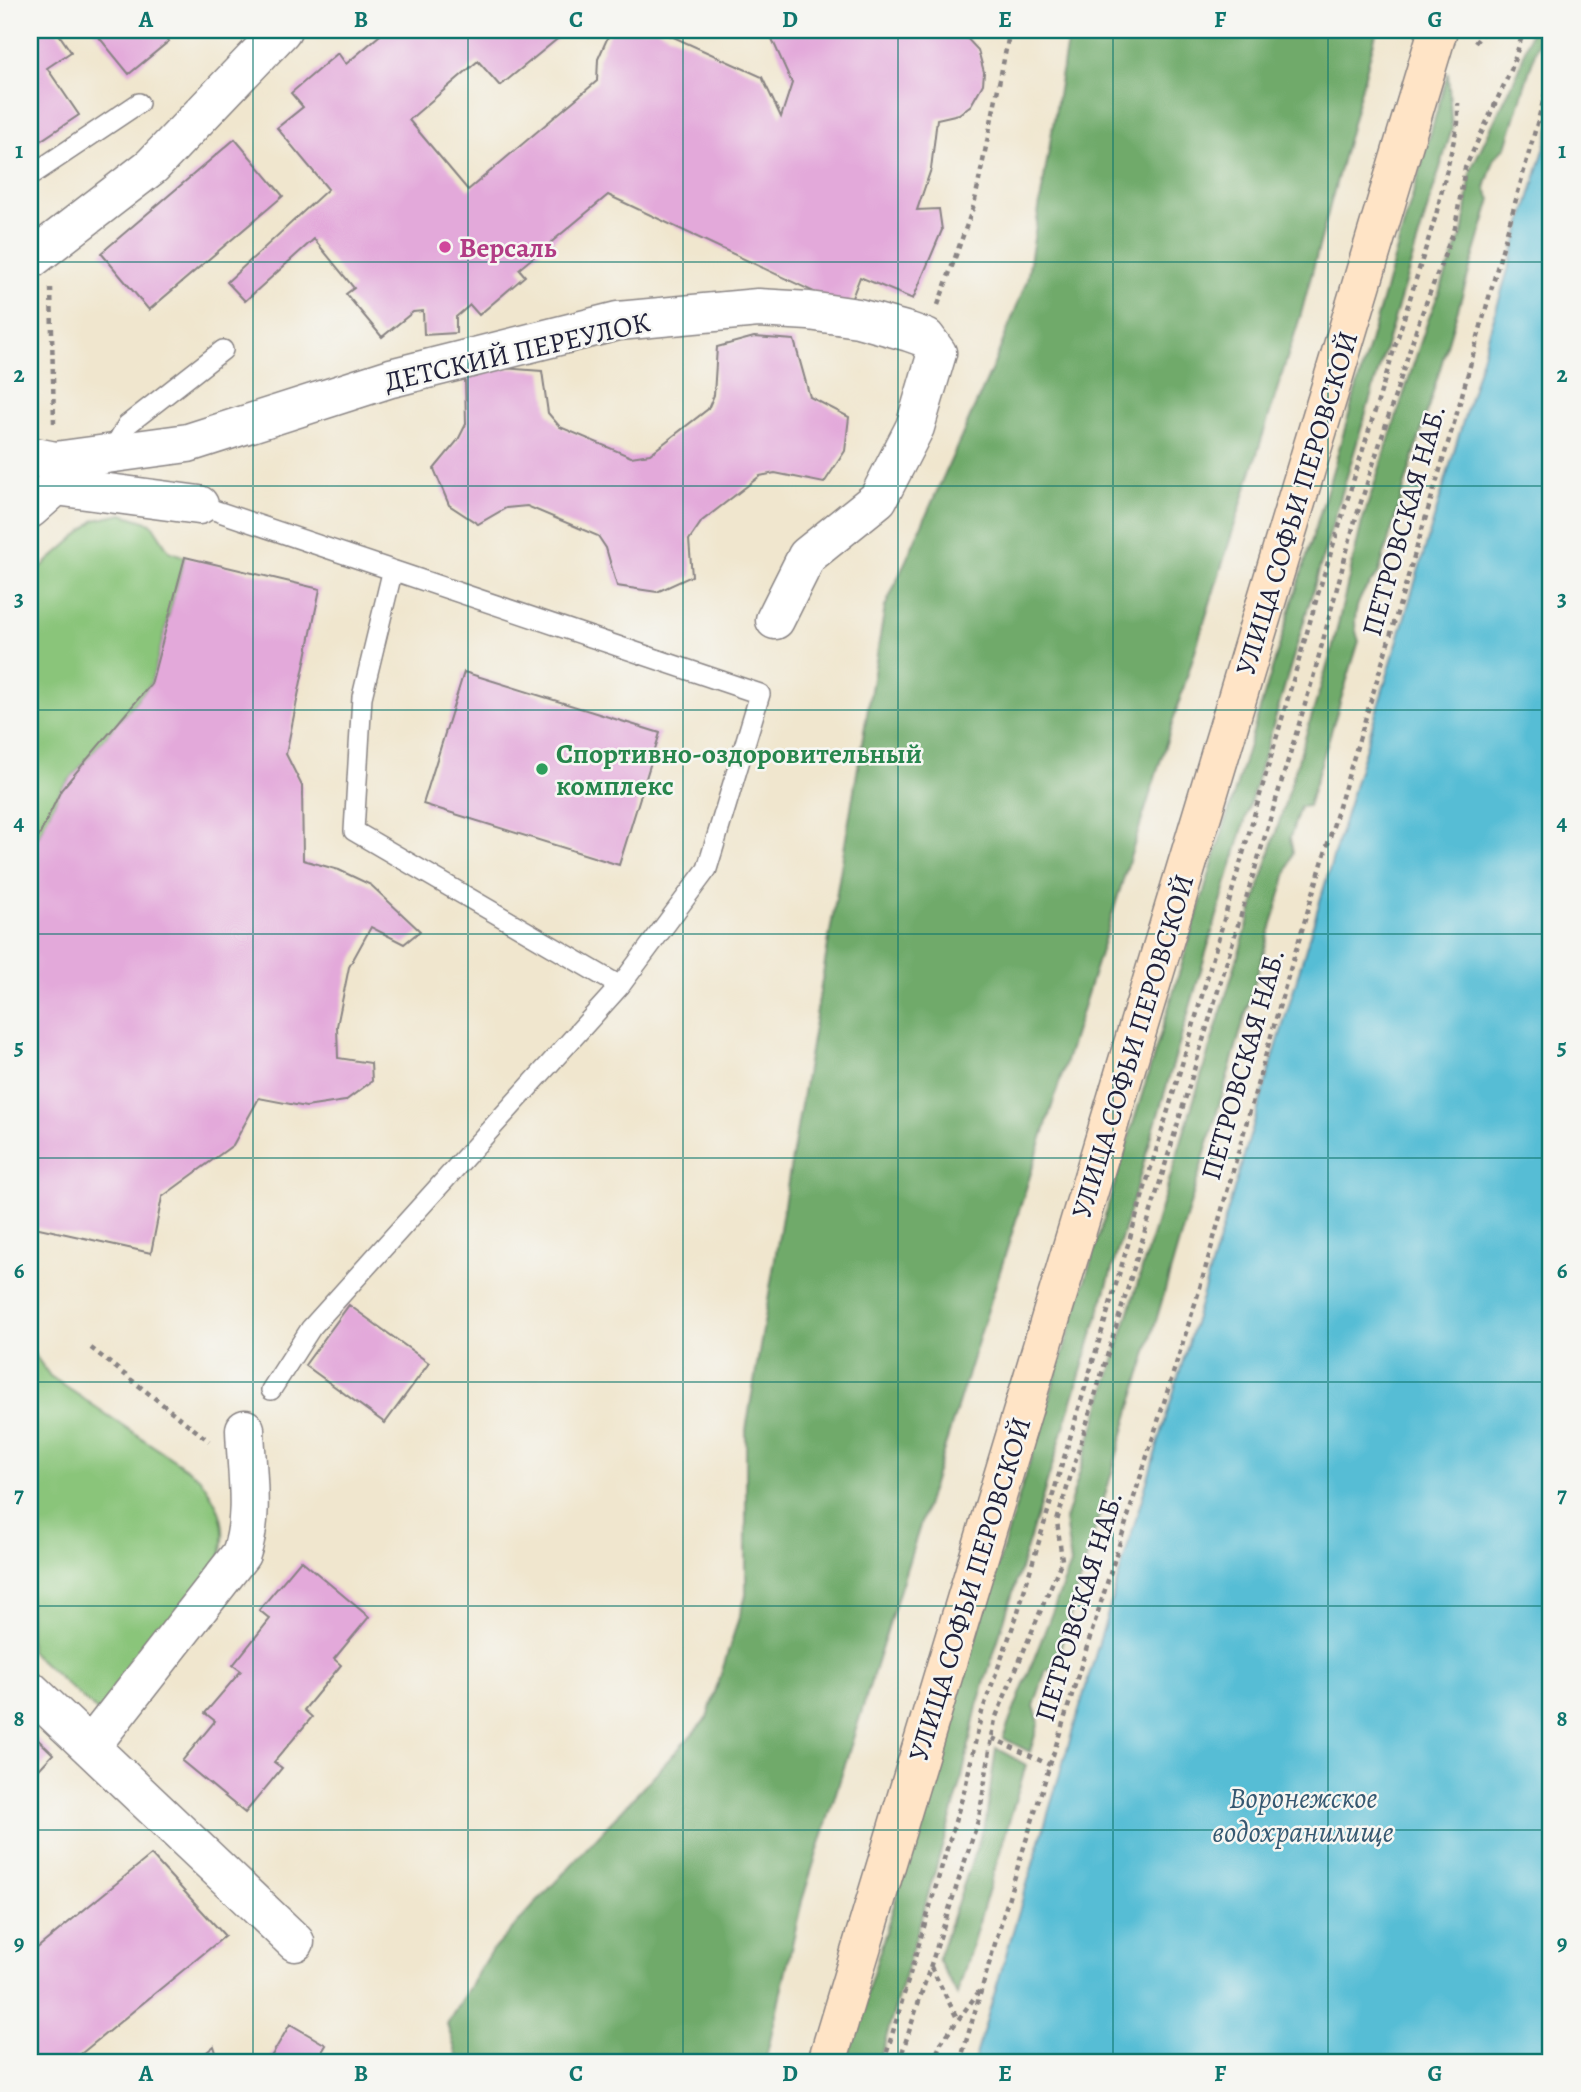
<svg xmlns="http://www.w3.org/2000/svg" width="1581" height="2092" font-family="Alegreya,serif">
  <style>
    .green { fill: #8ac57a; stroke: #56745a; stroke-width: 2 }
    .forest { fill: #6faa6a; stroke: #486652; stroke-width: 2 }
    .water { fill: #57bdd5; stroke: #3c7088; stroke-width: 2 }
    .building { fill: #e3a9da }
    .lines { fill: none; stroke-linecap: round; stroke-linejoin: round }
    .lane-casing { stroke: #898484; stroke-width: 22 }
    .street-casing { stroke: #898484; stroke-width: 41 }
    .secondary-casing { stroke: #898484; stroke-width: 41 }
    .path { stroke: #898484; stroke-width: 4.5; stroke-dasharray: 5 5; stroke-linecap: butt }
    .lane { stroke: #fff; stroke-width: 19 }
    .street { stroke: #fff; stroke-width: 38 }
    .secondary { stroke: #ffe4c6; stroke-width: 38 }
    .grid { fill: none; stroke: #0f766e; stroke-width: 2; stroke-opacity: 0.55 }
    .hotel-dot { fill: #d1479c; stroke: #f6f6f2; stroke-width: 2.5 }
    .leisure-dot { fill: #2e9e5b; stroke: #f6f6f2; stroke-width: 2.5 }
    .labels { text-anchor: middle; stroke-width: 5; stroke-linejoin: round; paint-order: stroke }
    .hotel-label { font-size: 28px; font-weight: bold; fill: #b23c85; stroke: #f6f6f2; text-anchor: start }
    .street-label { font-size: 28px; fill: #22223b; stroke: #f6f6f2 }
    .leisure-label { font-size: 28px; font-weight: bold; fill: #27864d; stroke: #f6f6f2; text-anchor: start }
    .water-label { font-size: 30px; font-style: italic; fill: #355871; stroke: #f6f6f2 }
    .neatline { fill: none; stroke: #0f766e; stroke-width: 2.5 }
    .grid-label { font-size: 23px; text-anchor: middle; font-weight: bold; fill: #0f766e }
  </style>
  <rect width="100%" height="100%" fill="#f6f6f2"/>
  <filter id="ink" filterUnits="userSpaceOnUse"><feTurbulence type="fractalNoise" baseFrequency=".0143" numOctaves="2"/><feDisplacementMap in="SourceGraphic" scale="14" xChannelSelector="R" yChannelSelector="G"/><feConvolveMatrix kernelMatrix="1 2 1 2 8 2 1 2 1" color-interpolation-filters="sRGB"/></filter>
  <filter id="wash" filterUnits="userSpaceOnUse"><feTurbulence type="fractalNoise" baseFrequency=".00686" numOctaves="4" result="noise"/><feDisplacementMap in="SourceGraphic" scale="28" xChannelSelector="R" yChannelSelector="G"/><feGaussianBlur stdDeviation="1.57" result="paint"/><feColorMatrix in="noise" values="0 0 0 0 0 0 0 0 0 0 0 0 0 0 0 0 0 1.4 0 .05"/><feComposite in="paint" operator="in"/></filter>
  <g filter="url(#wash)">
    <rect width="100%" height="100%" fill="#f0e6ce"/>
    <path class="green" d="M122,514L151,523L169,551L185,557L151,684L61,790L38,838L30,834V577L95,520Z
      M30,1348L50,1376L199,1477C219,1504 228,1523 221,1557L100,1714L30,1651Z"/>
    <path class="forest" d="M1069,30H1377L1301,314L802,1901L765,2062H459L447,2024L489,1954L707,1718L746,1595V1430L885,607L994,364L1027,280Z
      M1531,30H1542L1506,147L1495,157L1485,188L1491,199L1378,575C1359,592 1349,616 1359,641L1308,806L1300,807L1290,838L1293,852L1055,1667L1046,1670L1034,1706L1039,1722L1030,1752L1003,1738L1071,1564L1065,1520L1332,650L1362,522L1427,323L1464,229L1471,169L1519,70Z
      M1448,73L1452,129C1290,653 1144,1183 977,1706L961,1783L879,2062H846L1327,490Z
      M996,1748L1026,1765L957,1995L938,1959L986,1820Z"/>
    <path class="water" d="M1551,126V2062H974Z"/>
    <g id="blocks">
      <path class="building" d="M30,30H56L71,52L47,68L79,115L37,143L30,132Z
        M93,30H160L169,41L129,74Z
        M386,30H558L562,35L500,86L478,61L409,120L468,190L597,81L598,59L611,30H658L762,77L781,117L792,83L768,30H953L964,35L978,50L984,72L983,84L971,105L959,114L937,119L931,169L917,210L939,209L942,230L913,299L860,277L848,308L608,195L519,269L525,276L479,315L470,305L456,317V333L424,335L423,311L413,312L382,337L346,294L354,288L314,239L245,301L227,282L328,189L277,128L303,107L291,93L338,53L346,64Z
        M235,139L283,196L149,310L101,253Z
        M754,337L794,340L810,397L849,417L845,451L824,483L775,473L760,476L702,521L689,540L692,576L657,592L617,586L606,548L598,536L527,506L506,508L478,524L449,505L434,469L458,440L466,424L465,378L502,368L542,371L548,413L560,427L631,457L650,454L708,409L714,395L717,347Z
        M185,557L320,589L286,754L302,786L303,860L339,870L371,885L420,931L404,944L371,927L349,967L337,1026L338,1058L371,1063L372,1081L345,1101L306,1107L259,1098L233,1145L162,1197L151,1253L30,1226V855L61,790L151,684Z
        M464,672L660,733L619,865L423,804Z
        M349,1305L429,1363L385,1423L305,1365Z
        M301,1560L369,1617L334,1659L341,1665L304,1710L312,1717L274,1762L282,1768L245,1813L182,1761L215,1721L205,1713L241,1671L233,1665L270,1619L259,1610Z
        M30,1732L53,1754L30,1779Z
        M151,1855L225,1936L71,2062H30V1954Z
        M290,2024L326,2045L316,2062H268Z
        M214,2046L219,2062H195Z"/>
    </g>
  </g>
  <g filter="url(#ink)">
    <use href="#blocks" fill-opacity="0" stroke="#898484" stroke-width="2"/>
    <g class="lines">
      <defs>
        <path id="lane" d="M30,176L139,103
          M110,454L127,425L223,350
          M199,505L760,694L707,869L620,986L311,1328L271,1390
          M392,573L362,697L354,831L620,986"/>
        <path id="street" d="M30,260L152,166L282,30
          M30,456L55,461L188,443L391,378L618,321L758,308L809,311L858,318L909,332L926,338L937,353L915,427L878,499L807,556L775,620
          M30,509L56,486L199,505
          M30,1690L295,1942
          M90,1747L241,1554C255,1515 246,1469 245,1429"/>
        <path id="secondary" d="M827,2062L1438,30"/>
      </defs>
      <use href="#lane" class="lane-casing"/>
      <use href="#street" class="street-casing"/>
      <use href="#secondary" class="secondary-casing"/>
      <path class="path" d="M1475,43L1485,30
        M51,288L54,423
        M938,305L974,205L1010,30
        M91,1348L209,1441
        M992,1738L1050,1765
        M931,1967L958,2020
        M884,2062L965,1788L982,1712L1016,1618L1188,1044L1318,594L1436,215L1458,123V103
        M899,2062L979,1818L995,1719L1062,1560L1057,1521L1313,678L1354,524L1419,321L1455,228L1465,168L1511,70L1524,30
        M933,2062L941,2043L980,1990
        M960,2062L1018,1866L1199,1291L1284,990L1457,413L1551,73"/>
      <use href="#lane" class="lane"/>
      <use href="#street" class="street"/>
      <use href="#secondary" class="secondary"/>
    </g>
  </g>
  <path class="grid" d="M253,30V2062M468,30V2062M683,30V2062M898,30V2062M1113,30V2062M1328,30V2062M30,262H1551M30,486H1551M30,710H1551M30,934H1551M30,1158H1551M30,1382H1551M30,1606H1551M30,1830H1551"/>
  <circle class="hotel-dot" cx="445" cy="247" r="7"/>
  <circle class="leisure-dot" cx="542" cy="769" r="7"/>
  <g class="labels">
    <g class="hotel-label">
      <text x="459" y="257">Версаль</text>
    </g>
    <g class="street-label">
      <text transform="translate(517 351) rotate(-13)" y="10">ДЕТСКИЙ ПЕРЕУЛОК</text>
      <text transform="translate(1296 503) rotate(-73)" y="10">УЛИЦА СОФЬИ ПЕРОВСКОЙ</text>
      <text transform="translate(1403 520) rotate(-74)" y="10">ПЕТРОВСКАЯ НАБ.</text>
      <text transform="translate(1132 1046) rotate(-73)" y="10">УЛИЦА СОФЬИ ПЕРОВСКОЙ</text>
      <text transform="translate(1242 1064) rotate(-74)" y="10">ПЕТРОВСКАЯ НАБ.</text>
      <text transform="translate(969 1589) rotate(-73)" y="10">УЛИЦА СОФЬИ ПЕРОВСКОЙ</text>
      <text transform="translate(1078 1606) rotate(-73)" y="10">ПЕТРОВСКАЯ НАБ.</text>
    </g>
    <g class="leisure-label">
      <text x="556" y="763">Спортивно-оздоровительный<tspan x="556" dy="32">комплекс</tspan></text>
    </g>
    <g class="water-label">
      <text x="1303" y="1808">Воронежское<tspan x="1303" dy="34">водохранилище</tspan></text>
    </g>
  </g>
  <rect width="1581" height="2092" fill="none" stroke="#f6f6f2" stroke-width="77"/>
  <rect x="38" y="38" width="1504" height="2016" class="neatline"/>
  <g class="grid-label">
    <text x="146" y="27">A</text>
    <text x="361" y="27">B</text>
    <text x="576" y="27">C</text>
    <text x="790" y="27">D</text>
    <text x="1005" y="27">E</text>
    <text x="1220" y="27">F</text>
    <text x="1435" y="27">G</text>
    <text x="19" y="158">1</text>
    <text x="1562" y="158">1</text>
    <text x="19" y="382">2</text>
    <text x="1562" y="382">2</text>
    <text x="19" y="606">3</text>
    <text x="1562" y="606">3</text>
    <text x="19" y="830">4</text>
    <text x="1562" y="830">4</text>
    <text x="19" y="1054">5</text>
    <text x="1562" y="1054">5</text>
    <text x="19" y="1278">6</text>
    <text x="1562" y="1278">6</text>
    <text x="19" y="1502">7</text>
    <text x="1562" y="1502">7</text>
    <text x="19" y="1726">8</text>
    <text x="1562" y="1726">8</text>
    <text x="19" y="1950">9</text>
    <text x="1562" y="1950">9</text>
    <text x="146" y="2081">A</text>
    <text x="361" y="2081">B</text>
    <text x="576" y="2081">C</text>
    <text x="790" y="2081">D</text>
    <text x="1005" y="2081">E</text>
    <text x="1220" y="2081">F</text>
    <text x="1435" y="2081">G</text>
  </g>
</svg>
